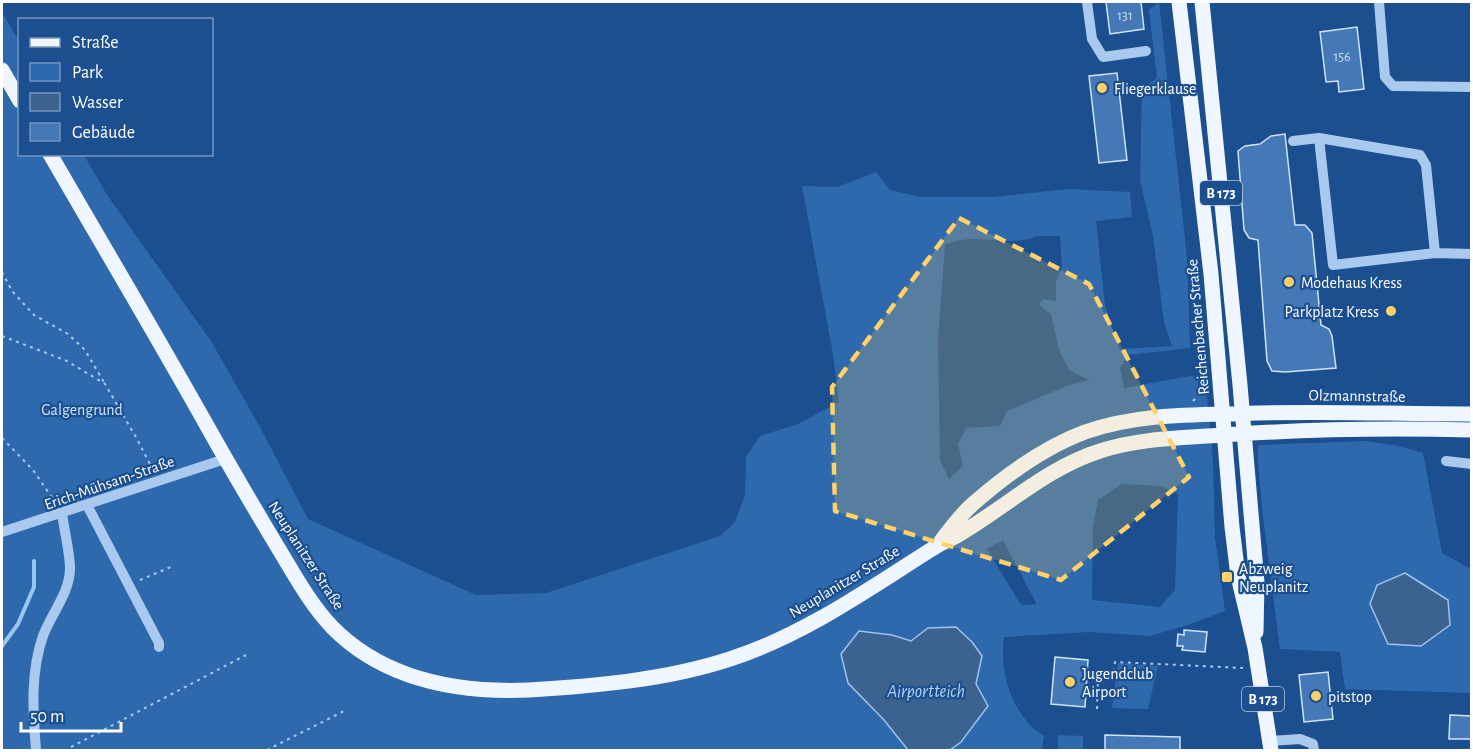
<svg xmlns="http://www.w3.org/2000/svg" width="1473" height="752" font-family="'Alegreya Sans',sans-serif">
  <style>
    .green { fill: #2e69ad; fill-rule: evenodd }
    .water { fill: #3c6290; stroke: #9cc4f0; stroke-width: 1.5 }
    .lines { fill: none; stroke-linecap: round; stroke-linejoin: round }
    .stream { stroke: #9cc4f0; stroke-width: 4 }
    .building { fill: #4478b7; stroke: #cfe3fa; stroke-width: 1.5 }
    .path { stroke: #a9c9ee; stroke-width: 2; stroke-dasharray: 3 4.5; stroke-linecap: butt }
    .minor { stroke: #a9c9ee; stroke-width: 10 }
    .major { stroke: #f0f6ff; stroke-width: 15 }
    .marked { fill: #ffd166; fill-opacity: 0.2; stroke: #ffd166; stroke-width: 4.5; stroke-dasharray: 12 8; stroke-linejoin: round }
    .poi-dot { fill: #ffd166; stroke: #1b4f8f; stroke-width: 2 }
    .labels { text-anchor: middle; stroke-width: 4.5; stroke-linejoin: round; paint-order: stroke }
    .number-label { font-size: 14px; fill: #d0dded }
    .shield { fill: #1b4f8f; stroke: #bbcadd; stroke-width: 1.5 }
    .shield-label { font-size: 15px; font-weight: bold; fill: #fff }
    .poi-label { font-size: 16px; fill: #fff; stroke: #1b4f8f; text-anchor: start }
    .street-label { font-size: 16px; fill: #fff; stroke: #1b4f8f }
    .park-label { font-size: 16px; fill: #cfe3fa; stroke: #1b4f8f }
    .water-label { font-size: 18px; font-style: italic; fill: #b5d3f5; stroke: #1b4f8f }
  </style>
  <rect width="100%" height="100%" fill="#1b4f8f"/>
  <path class="green" d="M1159,2L1187,258L1190,348L1128,355L1120,368L1124,388L1190,376H1205L1213,461L1215,537L1225,611L1188,625L1150,636L1089,632L1004,637C999,671 1012,717 1044,736L1042,750H950L961,742L988,706L976,684L982,656L928,628L911,641L892,635L884,720L908,750H2V12L19,41L20,154L84,155L107,195L211,341L260,427L308,519L476,595L546,593L720,536L735,522L745,495L746,457L760,436L798,424L839,402L833,354L802,186L837,187L876,172L890,190L920,197H993L1068,189L1130,192L1132,217L1096,221L1105,305L1119,349L1172,346L1164,322L1153,236L1140,180L1142,89L1157,78L1149,10ZM1036,236H1060L1062,267L1056,281V301L1043,299L1039,305L1051,314L1059,350L1069,370L1089,380L1069,385L1007,411L1000,426L966,428L958,444L963,466L949,479L940,461L938,339L945,245C975,230 1014,249 1036,236ZM1122,484L1161,486L1178,494L1175,590L1160,607L1092,600L1093,527L1098,500ZM1003,540L1036,603V604L1021,605L987,549Z
    M1366,441L1399,446L1423,453L1442,553L1471,569V693L1345,689L1340,652L1280,649L1263,516L1258,464V445Z
    M1118,663L1158,666L1148,709L1112,708Z
    M1058,735L1083,736V750H1058Z"/>
  <path class="water" d="M1405,573L1448,600L1450,625L1421,646L1388,644L1370,604L1377,585Z
    M956,627L972,642L982,656L976,684L988,706L961,742L950,750H908L884,720L848,683L841,654L859,631L892,635L911,641L928,628Z"/>
  <g class="lines">
    <path class="stream" d="M2,646L18,624L34,587V561"/>
  </g>
  <path class="building" d="M1106,2H1141L1144,29L1110,34Z
    M1357,27L1364,89L1339,92L1338,81L1326,82L1320,32Z
    M1117,73L1127,160L1099,163L1089,76Z
    M1285,134L1295,225H1305L1312,233L1321,325L1329,329L1332,336L1336,368L1285,372L1272,371L1267,361L1258,240L1249,238L1244,230L1238,151L1245,146L1260,144L1271,136Z
    M1184,630L1207,632L1205,652L1182,650L1183,646H1177L1178,634L1184,635Z
    M1055,657L1088,660L1085,707L1051,704Z
    M1328,672L1333,719L1304,722L1299,675Z
    M1450,715L1472,716V739H1449Z
    M1105,735L1180,737V750H1105Z"/>
  <g class="lines">
    <path class="path" d="M2,272L12,291L34,315L68,334L85,350L105,384
      M2,336L67,361L105,384L137,439L153,470
      M1193,401L1205,388
      M2,438L33,470L55,502
      M140,580L173,566
      M1097,709L1098,676H1113L1115,662L1243,668
      M71,747L246,655
      M267,750L344,711"/>
    <path class="minor" d="M1087,2L1092,39L1103,57L1146,51
      M1379,2L1385,77L1393,86L1472,87
      M1319,138L1333,265L1435,253L1472,254
      M1293,141L1319,138L1420,155L1426,165L1435,253
      M1446,461L1472,464
      M87,505L159,643V647
      M2,532L225,459
      M1270,741L1300,739L1313,744L1314,750
      M36,750C33,712 30,673 43,636C51,614 70,593 70,568C70,554 64,529 62,513"/>
    <path class="major" d="M1179,2L1211,274L1232,527L1238,576L1255,648L1271,750
      M1202,2L1240,385L1257,583L1256,632
      M2,70L20,101
      M50,154C102,244 155,333 206,424C229,465 253,506 277,546C294,574 310,604 332,627C384,680 458,693 529,690C595,686 666,680 730,659C804,635 867,590 932,549C942,542 953,539 963,532C1008,505 1049,467 1100,451C1139,438 1183,438 1223,435C1306,429 1388,428 1472,430
      M941,541C951,528 961,514 974,503C1006,475 1045,447 1085,432C1131,416 1177,415 1225,414C1307,410 1389,414 1472,414"/>
  </g>
  <path class="marked" d="M959,218L1089,284L1189,477L1061,580L835,511L832,387Z"/>
  <g class="poi-dot">
    <circle cx="1102" cy="88" r="6"/>
    <circle cx="1289" cy="282" r="6"/>
    <circle cx="1391" cy="311" r="6"/>
    <rect x="1221" y="571" width="12" height="12" rx="3"/>
    <circle cx="1070" cy="682" r="6"/>
    <circle cx="1316" cy="696" r="6"/>
  </g>
  <g class="labels">
    <g class="number-label">
      <text x="1125" y="20">131</text>
      <text x="1342" y="61">156</text>
    </g>
    <g class="shield">
      <rect x="1200" y="181" width="42" height="24" rx="4.5"/>
      <rect x="1242" y="687" width="42" height="24" rx="4.5"/>
    </g>
    <g class="shield-label">
      <text x="1221" y="198">B 173</text>
      <text x="1263" y="704">B 173</text>
    </g>
    <g class="poi-label">
      <text x="1114" y="94">Fliegerklause</text>
      <text x="1301" y="288">Modehaus Kress</text>
      <text x="1379" y="317" text-anchor="end">Parkplatz Kress</text>
      <text x="1239" y="574">Abzweig<tspan x="1239" dy="18">Neuplanitz</tspan></text>
      <text x="1082" y="679">Jugendclub<tspan x="1082" dy="18">Airport</tspan></text>
      <text x="1328" y="702">pitstop</text>
    </g>
    <g class="street-label">
      <text transform="translate(1197 327) rotate(-95)" y="6">Reichenbacher Straße</text>
      <text transform="translate(1357 395) rotate(1)" y="6">Olzmannstraße</text>
      <text transform="translate(109 482) rotate(-19)" y="6">Erich-Mühsam-Straße</text>
      <text transform="translate(307 555) rotate(57)" y="6">Neuplanitzer Straße</text>
      <text transform="translate(844 581) rotate(-31)" y="6">Neuplanitzer Straße</text>
    </g>
    <g class="park-label">
      <text x="82" y="415">Galgengrund</text>
    </g>
    <g class="water-label">
      <text x="926" y="697">Airportteich</text>
    </g>
  </g>
  <rect width="1473" height="752" fill="none" stroke="#ffffff" stroke-width="6"/>
  <rect x="18" y="18" width="195" height="138" fill="#1b4f8f" stroke="#7695bc" stroke-width="1.5"/>
  <rect x="30" y="38" width="30" height="9" fill="#f0f6ff" stroke="#7695bc" stroke-width="1.5"/>
  <text x="72" y="48" font-size="18" fill="#ffffff">Straße</text>
  <rect x="30" y="63" width="30" height="18" fill="#2e69ad" stroke="#7695bc" stroke-width="1.5"/>
  <text x="72" y="78" font-size="18" fill="#ffffff">Park</text>
  <rect x="30" y="93" width="30" height="18" fill="#3c6290" stroke="#7695bc" stroke-width="1.5"/>
  <text x="72" y="108" font-size="18" fill="#ffffff">Wasser</text>
  <rect x="30" y="123" width="30" height="18" fill="#4478b7" stroke="#7695bc" stroke-width="1.5"/>
  <text x="72" y="138" font-size="18" fill="#ffffff">Gebäude</text>
  <path d="M21 722v9h100v-9" fill="none" stroke="#ffffff" stroke-width="3"/>
  <text x="30" y="722" font-size="18" fill="#ffffff" stroke="#1b4f8f" stroke-width="4.5" paint-order="stroke">50 m</text>
</svg>
